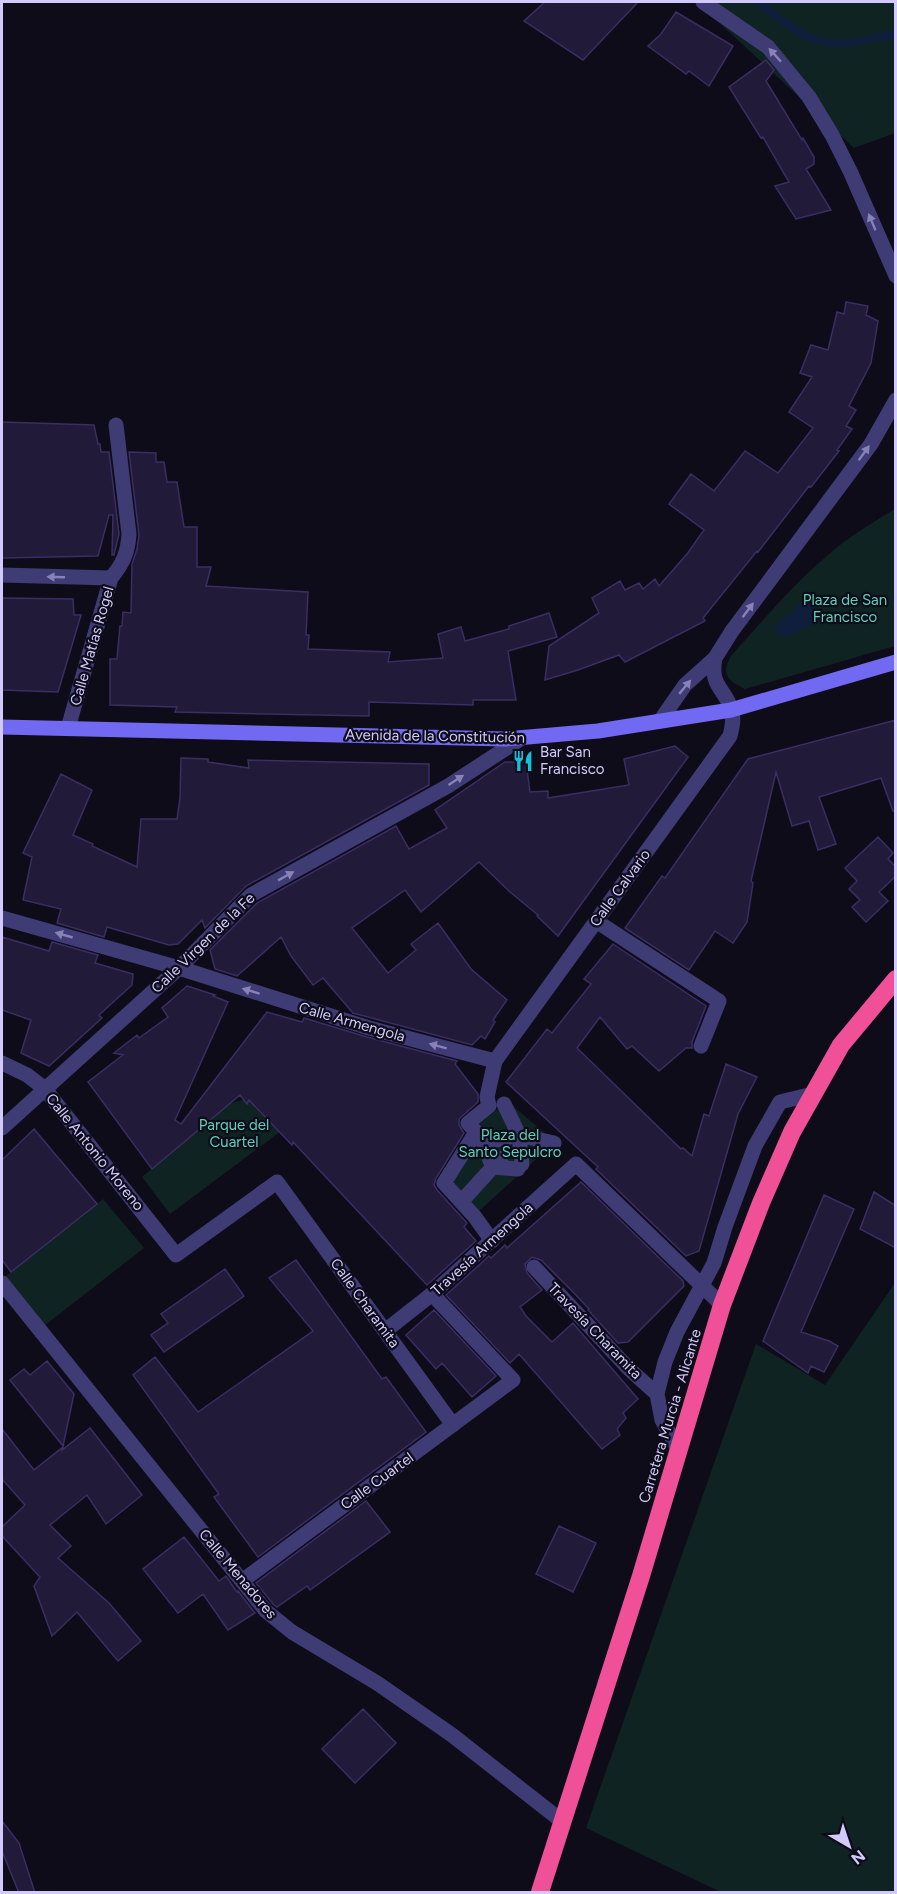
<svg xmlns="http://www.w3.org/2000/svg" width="897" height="1894" font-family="Figtree,sans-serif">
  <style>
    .green { fill: #102323 }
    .water { fill: #0f1f3b }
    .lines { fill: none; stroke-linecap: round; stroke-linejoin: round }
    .stream { stroke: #0f1f3b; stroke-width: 8 }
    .building { fill: #211a39; stroke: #3a2e63; stroke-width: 1.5 }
    .street { stroke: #3f3b75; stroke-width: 15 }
    .secondary { stroke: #7169f1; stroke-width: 15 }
    .highway { stroke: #ef5098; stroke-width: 18 }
    .oneway { fill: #8882b8 }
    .labels { text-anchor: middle; stroke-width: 4.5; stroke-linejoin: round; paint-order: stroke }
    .park-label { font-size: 15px; fill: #5ed2b8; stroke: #0f0c1a }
    .street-label { font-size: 15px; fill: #d1cafa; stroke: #0f0c1a }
    .poi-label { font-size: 15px; fill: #d1cafa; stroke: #0f0c1a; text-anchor: start }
  </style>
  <rect width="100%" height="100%" fill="#0f0c1a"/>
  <path class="green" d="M697,2H895V133L854,148Z
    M895,509V646L745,689C727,680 721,675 731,656C762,622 792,585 827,556C848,537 872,523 895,509Z
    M250,1098L281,1131L170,1214L142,1177L228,1104Z
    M507,1101L555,1142L479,1211L450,1184L478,1125Z
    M103,1199L144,1248L44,1326L5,1277Z
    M895,1283V1892H721L586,1828L756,1344L825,1385Z"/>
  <path class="water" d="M802,602H811L820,610V621L789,636L779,635L775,626L784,617L794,613L796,605Z"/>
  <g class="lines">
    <path class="stream" d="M758,2C773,13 799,35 817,40C842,48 870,39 896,34"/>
  </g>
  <path class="building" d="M545,2H638L583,60L524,21Z
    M676,12L733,46L709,86L689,71L686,74L648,46L661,34Z
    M766,60L774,70L766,81L802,140L803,138L814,157V164L806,169L831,210L796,219L775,186L789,182L763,137L761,138L729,87Z
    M846,302L868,306L866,315L878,321L871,363L849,406L856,410L846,426L852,429L837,450L839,451L811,487L809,486L758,552L757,551L703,618L705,621L625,662L619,655L578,670L545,680L549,646L599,613L592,598L620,581L625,590L639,583L643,589L655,579L659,586L687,554L704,530L669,504L691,474L714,491L745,451L778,473L813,428L789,412L812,377L800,373L811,345L828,350L837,312L844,314Z
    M2,422L94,425L98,444H100L101,452H109L119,534L114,555H112L113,515H109L98,556L2,558Z
    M129,452L156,453V462H164L167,482H177L184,527H197V567H211L206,586L308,592L306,635H309L308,649L390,652L388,662L443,658L438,634L461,627L465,641L509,629V626L549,613L557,637L508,651L516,700H473V705L369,702V716L175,712L177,707L110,705V659H117L120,626H122L123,612L131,613L132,564L137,549L139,535Z
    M2,598L73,599L74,615H81L58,692L2,690Z
    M896,720V811H893L881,778L819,797L836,844L818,850L809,821L792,826L776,772L751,881L753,883L747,922L733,943L715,931L689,970L625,928L662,876L665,878L748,759Z
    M675,746L688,757L558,936L537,916L538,915L510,892L479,862L421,912L405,890L352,928L388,973L416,950L411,944L438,923L471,969L507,1000L493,1020L495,1022L485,1039L481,1036L472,1045L353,1013L323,978L313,985L291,956L281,937L237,976L215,969L210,950L257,903L396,826L409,849L447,828L435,810L505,762H526L530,792L548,791V798L629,785L624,759Z
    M181,758L208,759V762L249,768L248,760L429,764V785L246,886L205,928L202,920L178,944L169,945L107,927L104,937L57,923L61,909L23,900L32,857L23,853L61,774L92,790L73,835L93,844L92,846L137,867L141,819H177L180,798Z
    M878,837L893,853L888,859L896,867V876L879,892L888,901L866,922L852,907L860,900L849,889L857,881L845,868Z
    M2,937L49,951L52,942L98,955L95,963L133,974L132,985L99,1015L102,1018L49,1066L21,1053L31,1020L2,1010Z
    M613,944L706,1006L692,1042V1048H686L659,1071L632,1046L627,1049L600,1017L577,1048L681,1149L683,1148L692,1156L704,1114L709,1116L726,1064L757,1077L738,1114L699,1251L686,1256L596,1169L598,1167L506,1082L547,1029L552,1033L591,984L584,979Z
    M187,986L215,995L213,996L228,1002L175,1120L181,1124L267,1012L302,1022L304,1018L367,1037L457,1061L455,1064L478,1094V1102L459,1119V1125L464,1133L436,1178L434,1185L437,1190L467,1223L464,1227L476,1241L427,1285L293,1142L292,1145L249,1100L247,1104L240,1095L152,1169L88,1082L123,1055L114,1053L137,1035L139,1038L168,1017L162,1008Z
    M34,1129L97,1204L11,1272L2,1260V1160Z
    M581,1182L683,1281L684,1286L628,1342L618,1343L588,1310L589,1309L572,1291L541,1260L532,1257L525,1264L527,1273L542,1290L520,1307L526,1316L552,1342L573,1323L638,1399L623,1413L626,1418L617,1429L620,1435L602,1449L519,1354L510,1363L446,1295L489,1256L491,1258L505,1245L507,1248Z
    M874,1192L896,1206V1248L860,1229Z
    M824,1195L854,1209L801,1332L829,1341L838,1346L824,1372L811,1366L808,1373L763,1341Z
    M296,1260L382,1379L386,1377L426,1432L258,1557L214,1497L219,1494L133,1375L155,1357L198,1412L245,1379L313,1331L269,1278Z
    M225,1269L244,1296L164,1352L151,1335L168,1323L161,1314Z
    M434,1310L496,1376L472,1397L442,1363L436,1369L406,1335Z
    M47,1361L74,1394L63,1446L10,1380L24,1369L30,1375Z
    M90,1428L142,1495L106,1524L87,1495L50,1525L71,1546L58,1558L109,1603L141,1641L118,1661L77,1612L52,1636L34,1586L40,1577L2,1536V1527L25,1505L2,1479V1429L34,1470L63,1447L62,1450Z
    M366,1501L390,1532L310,1590L307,1586L277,1607L273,1604L256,1583Z
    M559,1526L596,1543L573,1592L536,1574Z
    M184,1537L219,1581L226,1576L237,1592L238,1591L255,1613L228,1630L203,1594L178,1613L143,1569Z
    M363,1709L396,1743L355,1783L322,1749Z
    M2,1821L19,1843L35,1893H19L2,1851Z"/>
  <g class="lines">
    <path class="street" d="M703,2L768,47L809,97L832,135L851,173L896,276
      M2,575L111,578
      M660,721L685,685L715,658L732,631L871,444L896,400
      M68,728L111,578C123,564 128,552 129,534L116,425
      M2,918L179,968L369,1028L495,1061
      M596,921L719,1001L701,1046
      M2,1063L27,1075L44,1088L176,1255L277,1182L453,1425
      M504,1104L519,1135L522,1164
      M2,1128L179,968L251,895L448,786L522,738
      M487,1142L519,1135L554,1143
      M484,1146L493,1167L518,1169
      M461,1202L501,1158
      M492,1241L475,1217L444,1183L476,1132L468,1123L489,1106L487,1097L495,1061L730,736C732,728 734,720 732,712C727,689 709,688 715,658
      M534,1267L629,1369L657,1394
      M2,1283L266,1611L292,1632L377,1683L452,1735L563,1822
      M385,1331L432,1294L576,1164L722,1305
      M678,1449L662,1420L657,1394L665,1362L677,1332L714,1263L725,1227L755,1146L780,1102L813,1094
      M242,1581L513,1380L432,1294"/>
    <path class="secondary" d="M2,727L505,739L598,731L731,710L896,662"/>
    <path class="highway" d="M540,1892L641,1576L722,1305L761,1203L792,1132L841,1045L896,979"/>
  </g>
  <defs><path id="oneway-solid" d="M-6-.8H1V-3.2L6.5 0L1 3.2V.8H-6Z" transform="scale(1.5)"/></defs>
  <g class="oneway">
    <use href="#oneway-solid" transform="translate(775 55) rotate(-132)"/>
    <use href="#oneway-solid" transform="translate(872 222) rotate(-113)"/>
    <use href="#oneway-solid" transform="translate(864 453) rotate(-54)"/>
    <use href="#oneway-solid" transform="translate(56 577) rotate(-178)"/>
    <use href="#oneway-solid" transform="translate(748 610) rotate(-53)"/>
    <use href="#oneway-solid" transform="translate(685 687) rotate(-50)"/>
    <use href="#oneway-solid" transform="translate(456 780) rotate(-33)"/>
    <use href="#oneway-solid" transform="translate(286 876) rotate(-29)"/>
    <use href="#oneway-solid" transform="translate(64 935) rotate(-164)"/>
    <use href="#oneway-solid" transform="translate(251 991) rotate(-163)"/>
    <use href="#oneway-solid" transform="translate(438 1046) rotate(-165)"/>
  </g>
  <defs>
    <symbol id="restaurant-bare" viewBox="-9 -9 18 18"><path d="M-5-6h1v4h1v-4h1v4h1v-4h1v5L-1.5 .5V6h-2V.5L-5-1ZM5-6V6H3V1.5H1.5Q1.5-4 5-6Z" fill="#14c2dc" stroke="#0f0c1a" stroke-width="2.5" paint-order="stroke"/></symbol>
  </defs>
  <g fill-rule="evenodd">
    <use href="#restaurant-bare" x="508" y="746" width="30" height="30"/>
  </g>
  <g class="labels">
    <g class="park-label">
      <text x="845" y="605">Plaza de San<tspan x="845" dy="17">Francisco</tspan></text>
      <text x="234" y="1130">Parque del<tspan x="234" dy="17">Cuartel</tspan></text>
      <text x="510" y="1140">Plaza del<tspan x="510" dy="17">Santo Sepulcro</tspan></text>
    </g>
    <g class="street-label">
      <text transform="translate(92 646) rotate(-74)" y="5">Calle Matías Rogel</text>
      <text transform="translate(435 736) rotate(1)" y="5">Avenida de la Constitución</text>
      <text transform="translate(620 888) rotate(-54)" y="5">Calle Calvario</text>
      <text transform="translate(203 943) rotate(-44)" y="5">Calle Virgen de la Fe</text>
      <text transform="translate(352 1022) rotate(16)" y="5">Calle Armengola</text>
      <text transform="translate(95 1152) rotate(51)" y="5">Calle Antonio Moreno</text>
      <text transform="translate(482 1249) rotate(-42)" y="5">Travesía Armengola</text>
      <text transform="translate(365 1303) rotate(54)" y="5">Calle Charamita</text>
      <text transform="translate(595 1331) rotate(46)" y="5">Travesía Charamita</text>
      <text transform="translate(670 1416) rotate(-73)" y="5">Carretera Murcia - Alicante</text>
      <text transform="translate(377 1481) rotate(-36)" y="5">Calle Cuartel</text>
      <text transform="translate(238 1574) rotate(50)" y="5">Calle Menadores</text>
    </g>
    <g class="poi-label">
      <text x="540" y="757">Bar San<tspan x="540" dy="17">Francisco</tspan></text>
    </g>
  </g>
  <rect width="897" height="1894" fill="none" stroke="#d1cafa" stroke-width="6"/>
  <g transform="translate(849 1846) rotate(141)" stroke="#0f0c1a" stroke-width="4.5" paint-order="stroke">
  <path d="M0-4.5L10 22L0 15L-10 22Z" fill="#d1cafa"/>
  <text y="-9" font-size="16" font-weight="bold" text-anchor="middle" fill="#d1cafa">N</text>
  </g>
</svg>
